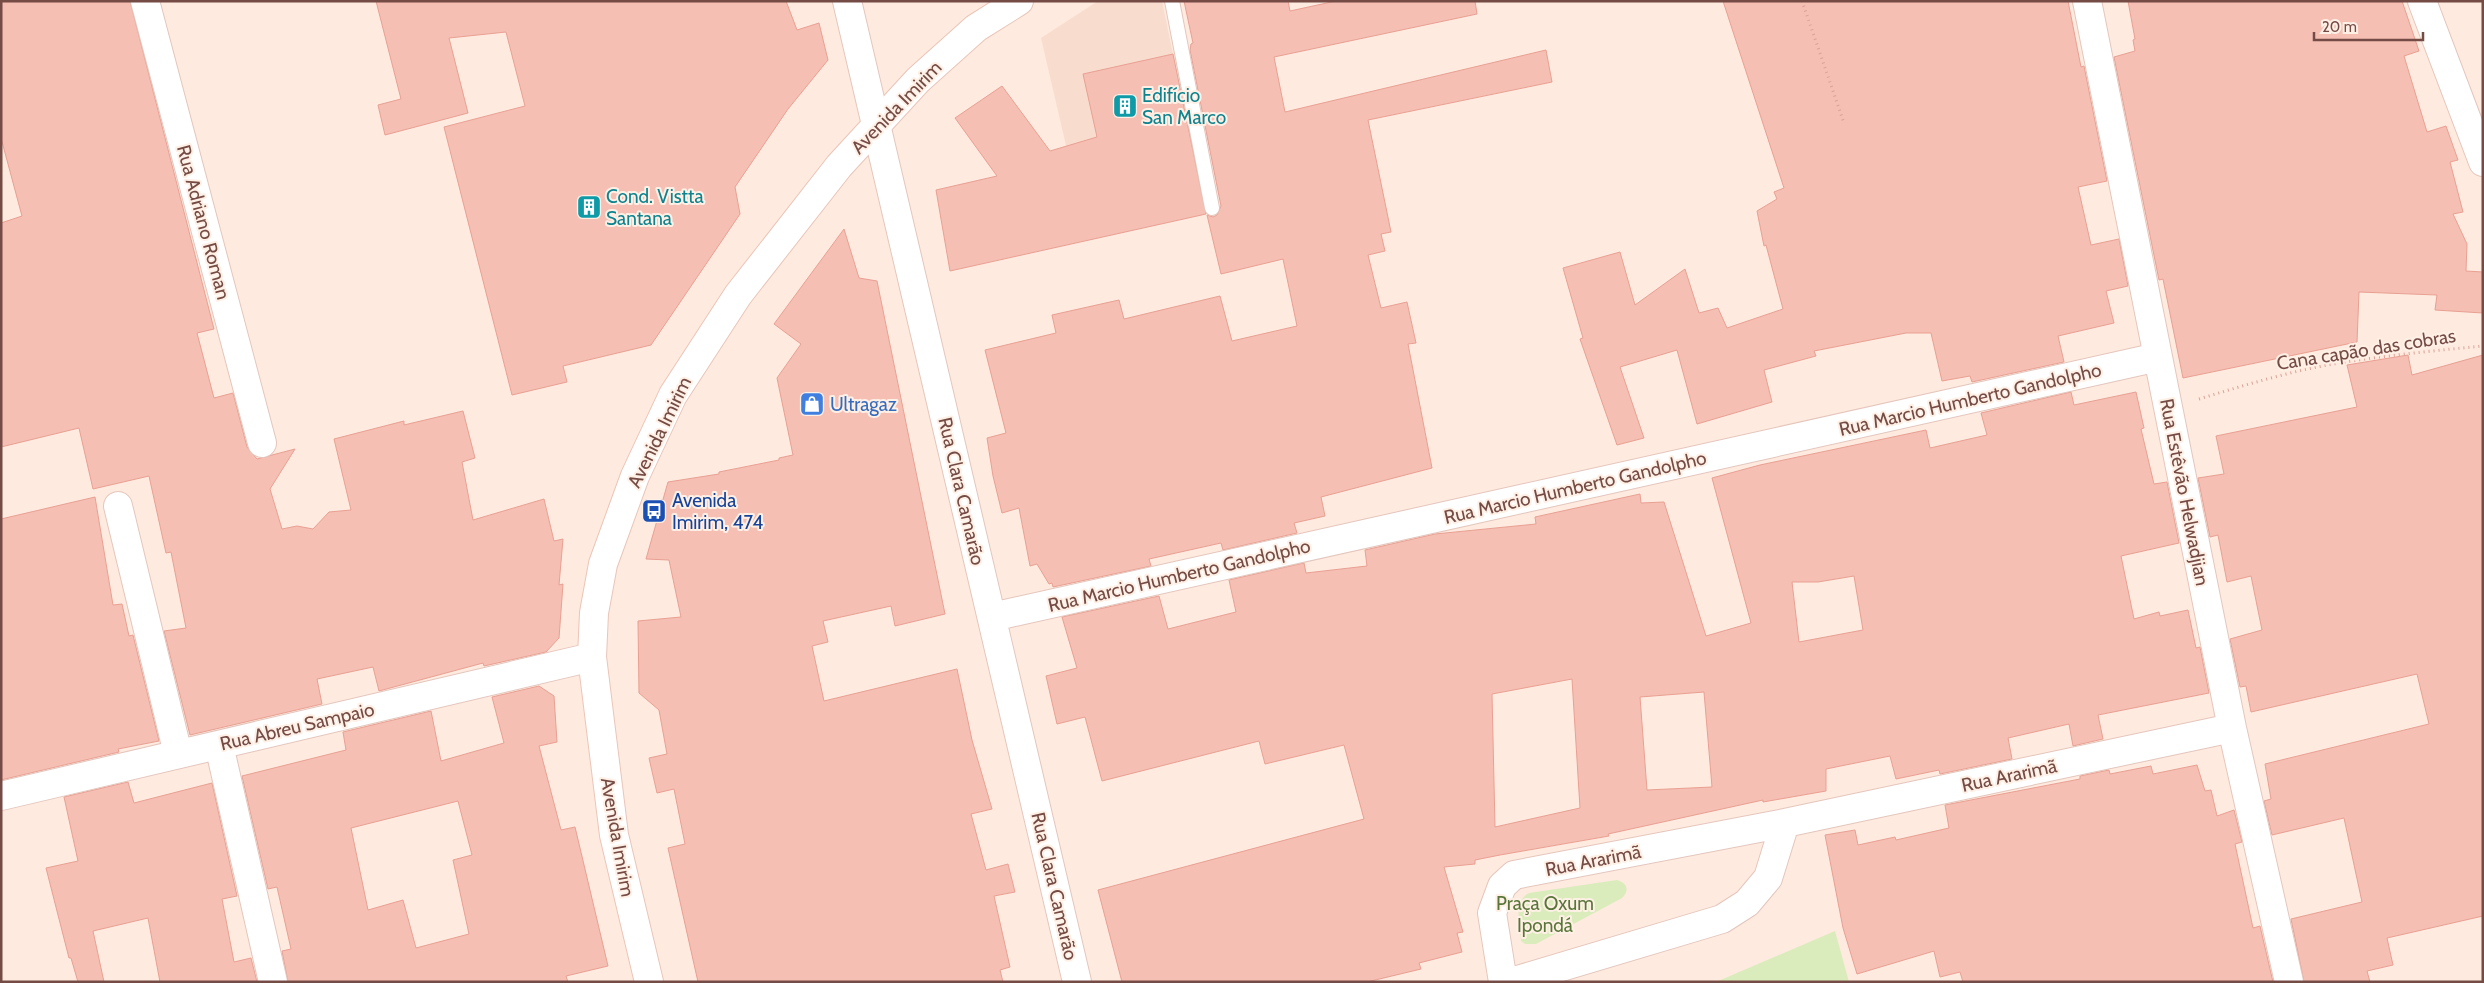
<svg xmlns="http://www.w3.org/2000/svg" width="2484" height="983" font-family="Cabin,sans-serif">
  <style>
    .residential { fill: #f8ddcf }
    .green { fill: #daecbc }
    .building { fill: #f5bfb4; stroke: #e9a093; fill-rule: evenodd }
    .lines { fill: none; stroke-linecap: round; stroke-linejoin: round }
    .lane-casing { stroke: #e4c6bd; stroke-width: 16 }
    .street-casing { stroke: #e4c6bd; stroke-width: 30 }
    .secondary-casing { stroke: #eac5b9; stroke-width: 30 }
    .path { stroke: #daa297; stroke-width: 3; stroke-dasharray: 1 4; stroke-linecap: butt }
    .lane { stroke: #fff; stroke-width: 14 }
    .street { stroke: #fff; stroke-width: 28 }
    .secondary { stroke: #fff; stroke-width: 28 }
    .labels { text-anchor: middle; stroke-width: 4; stroke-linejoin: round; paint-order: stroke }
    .culture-label { font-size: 19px; fill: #0d838f; stroke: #fff0e6; text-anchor: start }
    .street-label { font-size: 19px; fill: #754b45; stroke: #fff0e6 }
    .shop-label { font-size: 19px; fill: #366cbe; stroke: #fff0e6; text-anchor: start }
    .transit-label { font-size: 19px; fill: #164399; stroke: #fff0e6; text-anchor: start }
    .park-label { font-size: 19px; fill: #59763a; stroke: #fff0e6 }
  </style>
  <rect width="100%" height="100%" fill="#feeade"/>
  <path class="residential" d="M1098,1H1162L1206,214L1088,240L1041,38Z"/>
  <path class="green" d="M1617,880C1627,883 1630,890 1622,898L1536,944H1525L1521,941C1520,925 1513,901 1529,893Z
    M1835,931L1849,982H1716Z"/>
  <path class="building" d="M1,1H130L214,329L197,333L214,398L233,393L247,447L257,459L295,449L270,489L282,529L297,526L313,529L329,512L351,510L334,439L404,421V425L463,411L475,458L462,462L473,520L544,499L554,541L563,539L559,585L563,584L559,638L546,652L484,666L483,663L379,691L373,667L317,679L322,704L190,735L164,631L186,628L171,552L166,553L149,476L93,489L79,428L1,447V223L22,216L1,138Z
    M376,1H786L797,30L819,23L828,60L788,109L735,187L740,214L651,345L563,366L567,382L512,395L444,127L525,106L506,32L449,38L468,113L385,135L378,105L401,99Z
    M1184,1H1288L1290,11L1336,1H1475L1477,14L1274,57L1285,112L1546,50L1552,82L1368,120L1391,232L1381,234L1385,251L1368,255L1381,308L1407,302L1416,343L1408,344L1432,468L1321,497L1325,516L1294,523L1297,533L1223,550L1221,543L1149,559L1151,566L1053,587L1052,583L1049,584L1037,564L1030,566L1019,508L1002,513L993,476L987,438L1006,433L985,350L1056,333L1052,315L1119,300L1124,319L1220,296L1232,341L1297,326L1283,259L1221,274L1207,215L1213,217L1217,215L1221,206L1190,50L1191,44L1193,43Z
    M1723,1H2068L2081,67L2084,66L2107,181L2078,187L2091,245L2119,239L2128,286L2106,291L2114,323L2058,336L2064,362L1972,382L1970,376L1942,381L1931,333H1906L1814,351L1816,356L1764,370L1772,402L1697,424L1677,350L1620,367L1644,438L1617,445L1580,339L1583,338L1563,268L1620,252L1635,305L1685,269L1699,313L1718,308L1727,328L1783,309L1766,245L1764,246L1757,211L1777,199L1774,192L1784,188Z
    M2128,1H2402L2419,51L2404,56L2427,132L2446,126L2458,160L2450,162L2463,212L2453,214L2467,244L2466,271L2483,272V313L2435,310L2437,295L2359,292L2357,342L2183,378L2163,279L2159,280L2114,57L2135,51L2133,40L2135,39Z
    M1173,54L1206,214L950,271L936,190L997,176L955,118L1002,86L1050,151L1097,137L1083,74Z
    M844,229L859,278L877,281L945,614L895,626L891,606L823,621L828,642L812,646L824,701L957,669L972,740L992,809L971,814L986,870L1008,864L1015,892L994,896L1010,967L1000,970L1003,982H698L668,848L685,844L674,789L657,793L649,758L667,754L659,710L639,693L638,621L681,617L669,560L646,559L668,482L719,474V472L779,460V458L793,455L777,378L801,344L774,324Z
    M2408,355L2412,375L2483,355V916L2387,938L2393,965L2367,971L2370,982H2304L2291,919L2362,902L2344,818L2272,835L2264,801L2271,799L2265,764L2429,724L2417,674L2251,712L2246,686L2240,687L2230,639L2262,630L2251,576L2227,582L2218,535L2210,537L2198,478L2224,474L2216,436L2357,407L2347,365Z
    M2071,392L2074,405L2136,392L2144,428L2141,429L2154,484L2167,482L2179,543L2121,556L2134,619L2159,612L2160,616L2188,610L2196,648L2200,647L2209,693L2098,715L2103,739L2073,746L2069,724L2008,738L2012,759L1940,774L1939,770L1896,779L1890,756L1826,769V791L1763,802V800L1608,834L1609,836L1500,855L1475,860V864L1444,867L1463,932L1457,933L1462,952L1419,963L1421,969L1367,982H1122L1098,890L1364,819L1344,745L1265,764L1259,741L1102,781L1085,717L1057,724L1046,676L1077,668L1062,617L1159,596L1168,629L1236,612L1229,580L1304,563L1306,573L1367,566L1365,550L1435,534L1536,524L1535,517L1640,494L1641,503L1664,502L1706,636L1751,623L1712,478L1760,465L1926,430L1930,448L1987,435L1981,413ZM1854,576L1863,630L1799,642L1792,582H1818ZM1572,679L1580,808L1495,827L1492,694ZM1704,692L1712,787L1647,790L1640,697Z
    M95,497L113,605L122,604L129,636L133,635L159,741L118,749L119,752L1,780V519Z
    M539,686L554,696L557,742L539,746L561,830L575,827L608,966L566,976L568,982H288L282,951L291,949L277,887L268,889L242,776L346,750L343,732L431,711L441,761L504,743L492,697ZM458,801L472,855L453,860L469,934L416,948L403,900L368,910L351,828Z
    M2197,765L2205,791L2211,790L2217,816L2234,810L2242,842L2235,844L2253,928L2260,926L2273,982H1963L1960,972L1940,977L1934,951L1857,974L1843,928L1825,835L1855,830L1858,845L1895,837L1896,840L1949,828L1945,805L2080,779V776L2109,770L2110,774L2151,766L2153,774Z
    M128,782L134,803L212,783L237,896L222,899L234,962L251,958L257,982H160L148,918L93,931L104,982H78L71,958H69L46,868L78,861L64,797Z"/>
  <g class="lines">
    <defs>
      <path id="lane" d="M1172,1L1212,208"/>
      <path id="street" d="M145,1L262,443
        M847,1L1077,982
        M2087,1L2232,728L2289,982
        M2422,1L2483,162
        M118,506L178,754
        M992,617L2158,357
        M219,745L273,982
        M1,796L592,657
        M1503,982L1492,913L1502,886L1514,875L1785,823
        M1511,982L1722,919L1747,903L1768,878L1785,823L2232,728"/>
      <path id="secondary" d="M649,982L614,835L592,657L594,613L603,564L635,476L673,395L738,295L839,166L918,80L976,28L1019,1"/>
    </defs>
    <use href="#lane" class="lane-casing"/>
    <use href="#street" class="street-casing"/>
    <use href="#secondary" class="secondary-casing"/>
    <path class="path" d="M1802,1L1844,123
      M2199,399C2242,386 2284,373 2328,365C2379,356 2431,351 2483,346"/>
    <use href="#lane" class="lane"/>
    <use href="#street" class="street"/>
    <use href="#secondary" class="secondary"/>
  </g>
  <defs>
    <symbol id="building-square" viewBox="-11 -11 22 22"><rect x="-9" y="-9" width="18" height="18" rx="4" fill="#0f9aa8" stroke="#fff0e6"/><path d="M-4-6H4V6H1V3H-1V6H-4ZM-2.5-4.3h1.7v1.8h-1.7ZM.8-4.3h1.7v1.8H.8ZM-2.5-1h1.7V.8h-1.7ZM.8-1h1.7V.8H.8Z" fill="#fff"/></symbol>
    <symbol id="shop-square" viewBox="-11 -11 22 22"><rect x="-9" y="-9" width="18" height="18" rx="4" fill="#3f7fe0" stroke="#fff0e6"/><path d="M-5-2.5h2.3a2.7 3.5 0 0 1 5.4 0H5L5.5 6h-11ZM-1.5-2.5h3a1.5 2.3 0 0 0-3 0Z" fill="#fff"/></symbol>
    <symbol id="bus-square" viewBox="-11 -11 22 22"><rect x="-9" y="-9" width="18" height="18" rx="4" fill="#1a4fb4" stroke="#fff0e6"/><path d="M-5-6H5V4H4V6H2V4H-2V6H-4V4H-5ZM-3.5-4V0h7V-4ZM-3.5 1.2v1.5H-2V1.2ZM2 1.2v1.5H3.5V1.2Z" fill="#fff"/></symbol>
  </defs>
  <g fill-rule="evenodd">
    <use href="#building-square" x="1111" y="92" width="28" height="28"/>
    <use href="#building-square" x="575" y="193" width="28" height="28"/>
    <use href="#shop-square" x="798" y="390" width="28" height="28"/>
    <use href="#bus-square" x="640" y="497" width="28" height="28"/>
  </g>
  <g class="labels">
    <g class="culture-label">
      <text x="1142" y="102">Edifício<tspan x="1142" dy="22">San Marco</tspan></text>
      <text x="606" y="203">Cond. Vistta<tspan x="606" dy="22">Santana</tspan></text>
    </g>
    <g class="street-label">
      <text transform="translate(896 107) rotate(-46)" y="7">Avenida Imirim</text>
      <text transform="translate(204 222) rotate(75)" y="7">Rua Adriano Roman</text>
      <text transform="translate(2366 349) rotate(-9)" y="7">Cana capão das cobras</text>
      <text transform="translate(1970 399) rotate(-13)" y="7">Rua Marcio Humberto Gandolpho</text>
      <text transform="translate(659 432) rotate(-64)" y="7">Avenida Imirim</text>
      <text transform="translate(1575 487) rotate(-13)" y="7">Rua Marcio Humberto Gandolpho</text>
      <text transform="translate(962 491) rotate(77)" y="7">Rua Clara Camarão</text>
      <text transform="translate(2185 492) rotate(79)" y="7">Rua Estêvão Helwadjian</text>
      <text transform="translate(1179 575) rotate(-13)" y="7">Rua Marcio Humberto Gandolpho</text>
      <text transform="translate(297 726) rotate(-13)" y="7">Rua Abreu Sampaio</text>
      <text transform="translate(2009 775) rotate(-12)" y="7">Rua Ararimã</text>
      <text transform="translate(618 837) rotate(80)" y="7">Avenida Imirim</text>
      <text transform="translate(1593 860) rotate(-11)" y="7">Rua Ararimã</text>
      <text transform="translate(1055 886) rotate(77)" y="7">Rua Clara Camarão</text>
    </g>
    <g class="shop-label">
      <text x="830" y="411">Ultragaz</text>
    </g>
    <g class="transit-label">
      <text x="672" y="507">Avenida<tspan x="672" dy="22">Imirim, 474</tspan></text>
    </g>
    <g class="park-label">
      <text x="1545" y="910">Praça Oxum<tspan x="1545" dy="22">Ipondá</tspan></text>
    </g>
  </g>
  <rect width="2484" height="983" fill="none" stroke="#754b45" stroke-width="5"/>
  <path d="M2314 32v8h109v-8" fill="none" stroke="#754b45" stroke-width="2.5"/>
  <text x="2322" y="32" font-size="15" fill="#754b45" stroke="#fff0e6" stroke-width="4" paint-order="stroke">20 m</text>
</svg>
